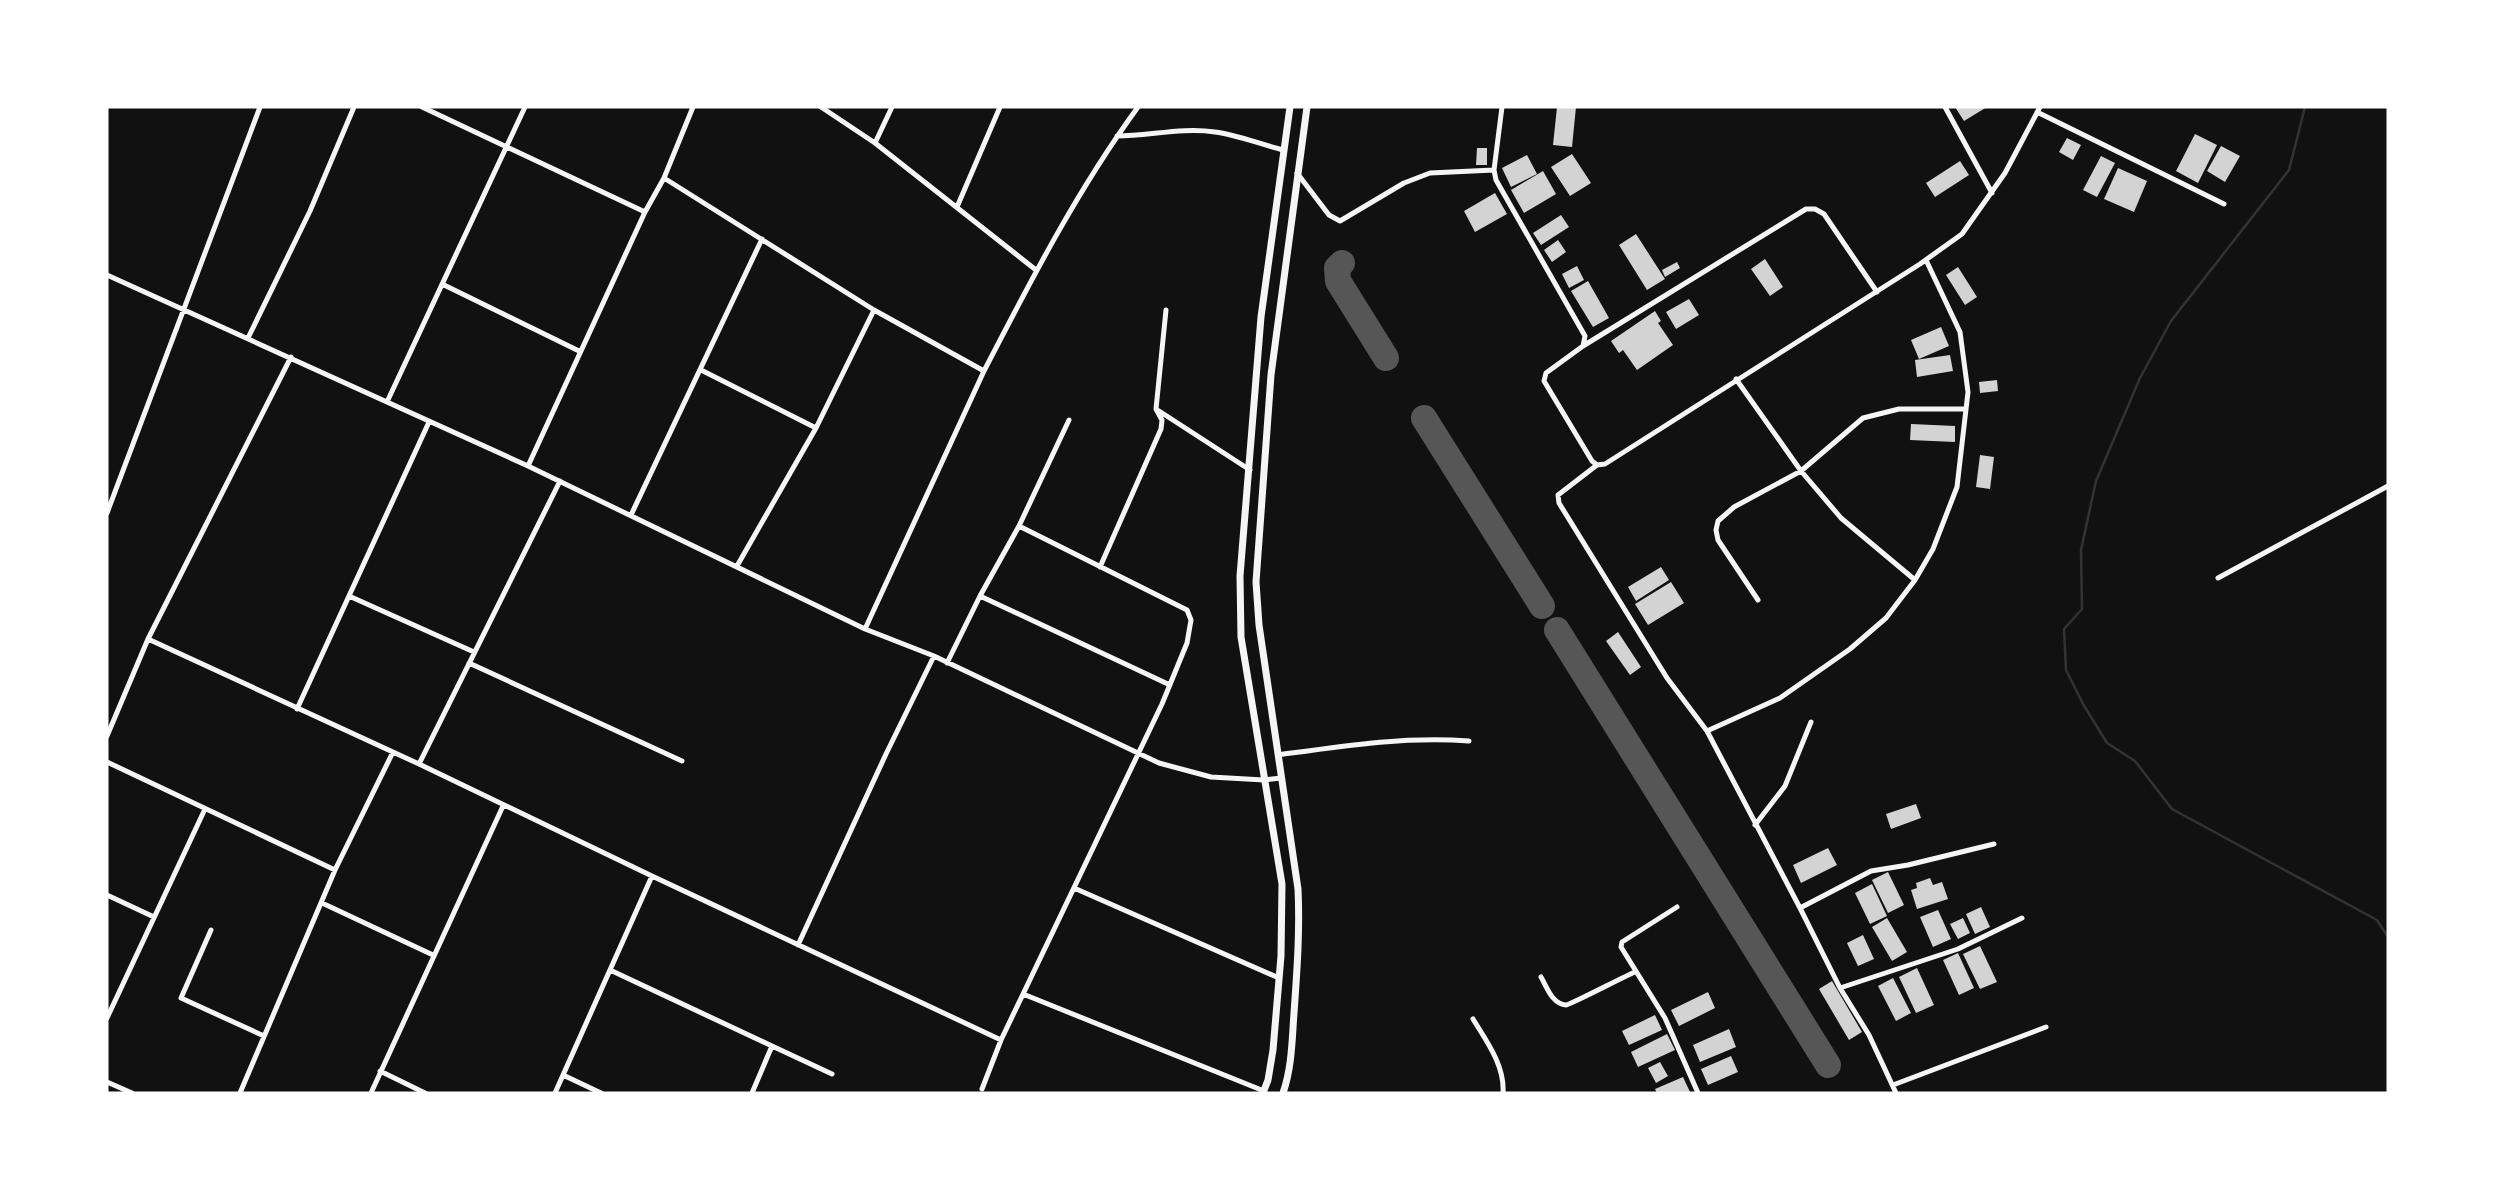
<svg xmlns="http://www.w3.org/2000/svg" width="2495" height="1200" font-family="Literata,serif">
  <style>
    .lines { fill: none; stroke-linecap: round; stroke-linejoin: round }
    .stream { stroke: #333; stroke-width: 2.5 }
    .taxiway { stroke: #565656; stroke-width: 26 }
    .building { fill: #d3d3d3 }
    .minor { stroke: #f5f5f5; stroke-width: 5 }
    .secondary { stroke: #f5f5f5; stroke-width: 7 }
  </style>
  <rect width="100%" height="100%" fill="#111"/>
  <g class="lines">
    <path class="stream" d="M2305,107L2289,170L2171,321L2140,378L2096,481L2081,550L2082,609L2064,629L2066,670L2083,704L2107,743L2135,761L2172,809L2377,920L2388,937"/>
    <path class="taxiway" d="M1342,263L1337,268L1338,281L1386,358
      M1424,418L1542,606
      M1557,630L1828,1065"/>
  </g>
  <path class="building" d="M1557,107H1576L1572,147L1553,145Z
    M1955,107H1987L1964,121Z
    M2195,134L2217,145L2198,183L2176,171Z
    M2067,138L2081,145L2073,160L2059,152Z
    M2221,146L2240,156L2225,182L2207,171Z
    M1477,148H1487V165H1476Z
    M1572,154L1591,183L1570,196L1551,167Z
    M1527,155L1537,174L1511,187L1502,168Z
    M2101,156L2115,163L2097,197L2083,190Z
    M1960,161L1969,175L1935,197L1926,183Z
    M2118,168L2147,181L2134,212L2104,199Z
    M1543,171L1556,194L1524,213L1511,190Z
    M1495,193L1507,214L1475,232L1464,211Z
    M1561,215L1569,227L1541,245L1533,233Z
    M1636,234L1665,279L1647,290L1619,245Z
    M1558,240L1566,252L1552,262L1544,250Z
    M1765,259L1783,287L1770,296L1751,269Z
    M1677,262L1680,268L1665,277L1662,270Z
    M1577,266L1584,280L1569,288L1562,274Z
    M1958,267L1977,297L1965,305L1946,275Z
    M1588,281L1609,318L1593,327L1571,291Z
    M1689,299L1699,315L1676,329L1666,312Z
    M1655,311L1661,321L1658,323L1673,345L1637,370L1623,350L1619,353L1611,341Z
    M1941,327L1949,346L1919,359L1911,340Z
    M1950,355L1953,371L1917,377L1915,360Z
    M1997,380L1998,391L1980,393L1979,382Z
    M1911,424L1955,426V442L1910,440Z
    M1980,455L1994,457L1990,489L1976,487Z
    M1661,567L1669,580L1636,601L1628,587Z
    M1671,582L1684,603L1648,625L1635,604Z
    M1618,632L1641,667L1630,675L1606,641Z
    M1916,804L1921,818L1891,829L1886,814Z
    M1828,848L1837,865L1801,883L1793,865Z
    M1888,872L1904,905L1888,913L1872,880Z
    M1930,878L1933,885L1942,882L1948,899L1917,909L1911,890L1917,888L1916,883Z
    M1872,884L1887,916L1870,924L1855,893Z
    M1981,907L1990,927L1975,934L1966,914Z
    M1938,910L1951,939L1933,947L1920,917Z
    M1887,918L1907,952L1892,961L1872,927Z
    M1963,918L1970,933L1958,939L1950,924Z
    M1863,935L1874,959L1858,966L1847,943Z
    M1980,946L1997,982L1980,989L1963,954Z
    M1958,953L1974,988L1959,995L1943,960Z
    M1917,968L1934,1005L1916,1013L1899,977Z
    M1893,978L1911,1013L1896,1021L1878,986Z
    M1832,981L1862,1032L1849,1040L1819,989Z
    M1708,992L1715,1008L1679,1026L1671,1010Z
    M1655,1015L1662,1030L1629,1045L1622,1031Z
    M1729,1029L1736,1047L1700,1062L1693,1045Z
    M1667,1034L1675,1050L1638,1067L1631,1052Z
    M1731,1056L1738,1072L1708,1085L1701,1069Z
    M1660,1062L1668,1076L1656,1083L1648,1068Z
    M1683,1077L1690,1092L1657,1093L1655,1089Z"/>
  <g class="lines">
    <path class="minor" d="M422,107L645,212
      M821,107L875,143L1036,270
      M1502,107L1494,170L1496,180L1585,336L1583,346
      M1945,107L1992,193
      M2037,112L2224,204
      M1117,136C1149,136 1182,127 1215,132C1238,135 1262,145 1284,150
      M875,143L892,107
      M1297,173L1329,215L1340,221L1404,183L1430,173L1494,170
      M664,178L874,310L984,371C1031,280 1078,189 1138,107
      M957,207L1000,107
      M107,275L528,466L865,629L934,656L1159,763L1211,777L1264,780L1281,778
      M442,284L579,351
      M1877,292L1824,214L1815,209H1806L1583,346L1546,373L1544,381L1592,461L1597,465L1605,464L1920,264L1962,234L2005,173L2040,107
      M248,338L310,211L354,107
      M701,370L816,428
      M1736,379L1801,471L1841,518L1915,580
      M387,402L525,107
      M1159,411L1250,470
      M1597,465L1558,495L1559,503L1667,678L1707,731L1800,908L1840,988L1869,1035L1896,1093
      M528,466L645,212L664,178L693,107
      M107,513L260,107
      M631,515L762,239
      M1019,526L1069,420
      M737,566L816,428L874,310
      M1100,567L1161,429L1162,420L1156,409L1166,310
      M2218,578L2388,486
      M349,596L474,652
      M980,596L1170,685
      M1758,600L1718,540L1716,530L1718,521L1734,507L1801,471L1863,418L1899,409H1966
      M865,629L984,371
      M148,639L419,764L652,876L1001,1040
      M469,663L682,761
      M947,663L980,596L1019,526L1187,610L1191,620L1187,643L1162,704L1001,1040L982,1089
      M297,709L429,422
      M1707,731L1780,698L1850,649L1886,618L1915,580L1933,549L1957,487L1968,392L1960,332L1926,260
      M107,736L148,639L291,357
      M1278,755C1342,746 1405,736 1469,741
      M107,762L335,870
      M419,764L560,481
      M1755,825L1785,786L1811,722
      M1074,888L1279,978
      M107,895L154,917
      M322,903L433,955
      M1677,907L1622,942L1621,947L1665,1018L1698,1093
      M1800,908L1871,871L1908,865L1994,844
      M211,930L181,998L264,1036
      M798,945L886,754L934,656
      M610,970L772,1046L752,1093
      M1541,977C1547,987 1552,1004 1566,1005C1570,1005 1625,976 1635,972
      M1840,988L1958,949L2022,918
      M1023,994L1264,1091
      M107,1018L205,809
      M1473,1019C1487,1042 1505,1066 1503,1093
      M772,1046L832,1074
      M380,1071L425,1093
      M563,1075L601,1093
      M107,1082L132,1093
      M1893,1085L2046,1027
      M240,1093L335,870L393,752
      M371,1093L503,806
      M555,1093L652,876"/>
    <path class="secondary" d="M1263,1093L1268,1080L1273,1050L1281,956L1282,884L1241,637L1240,576L1261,317L1290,107
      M1283,1093C1292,1067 1292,1040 1294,1013C1297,971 1300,931 1298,889L1259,625L1256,582L1271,375L1307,107"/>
  </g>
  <rect width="2495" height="1200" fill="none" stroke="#ffffff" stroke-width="217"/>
</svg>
